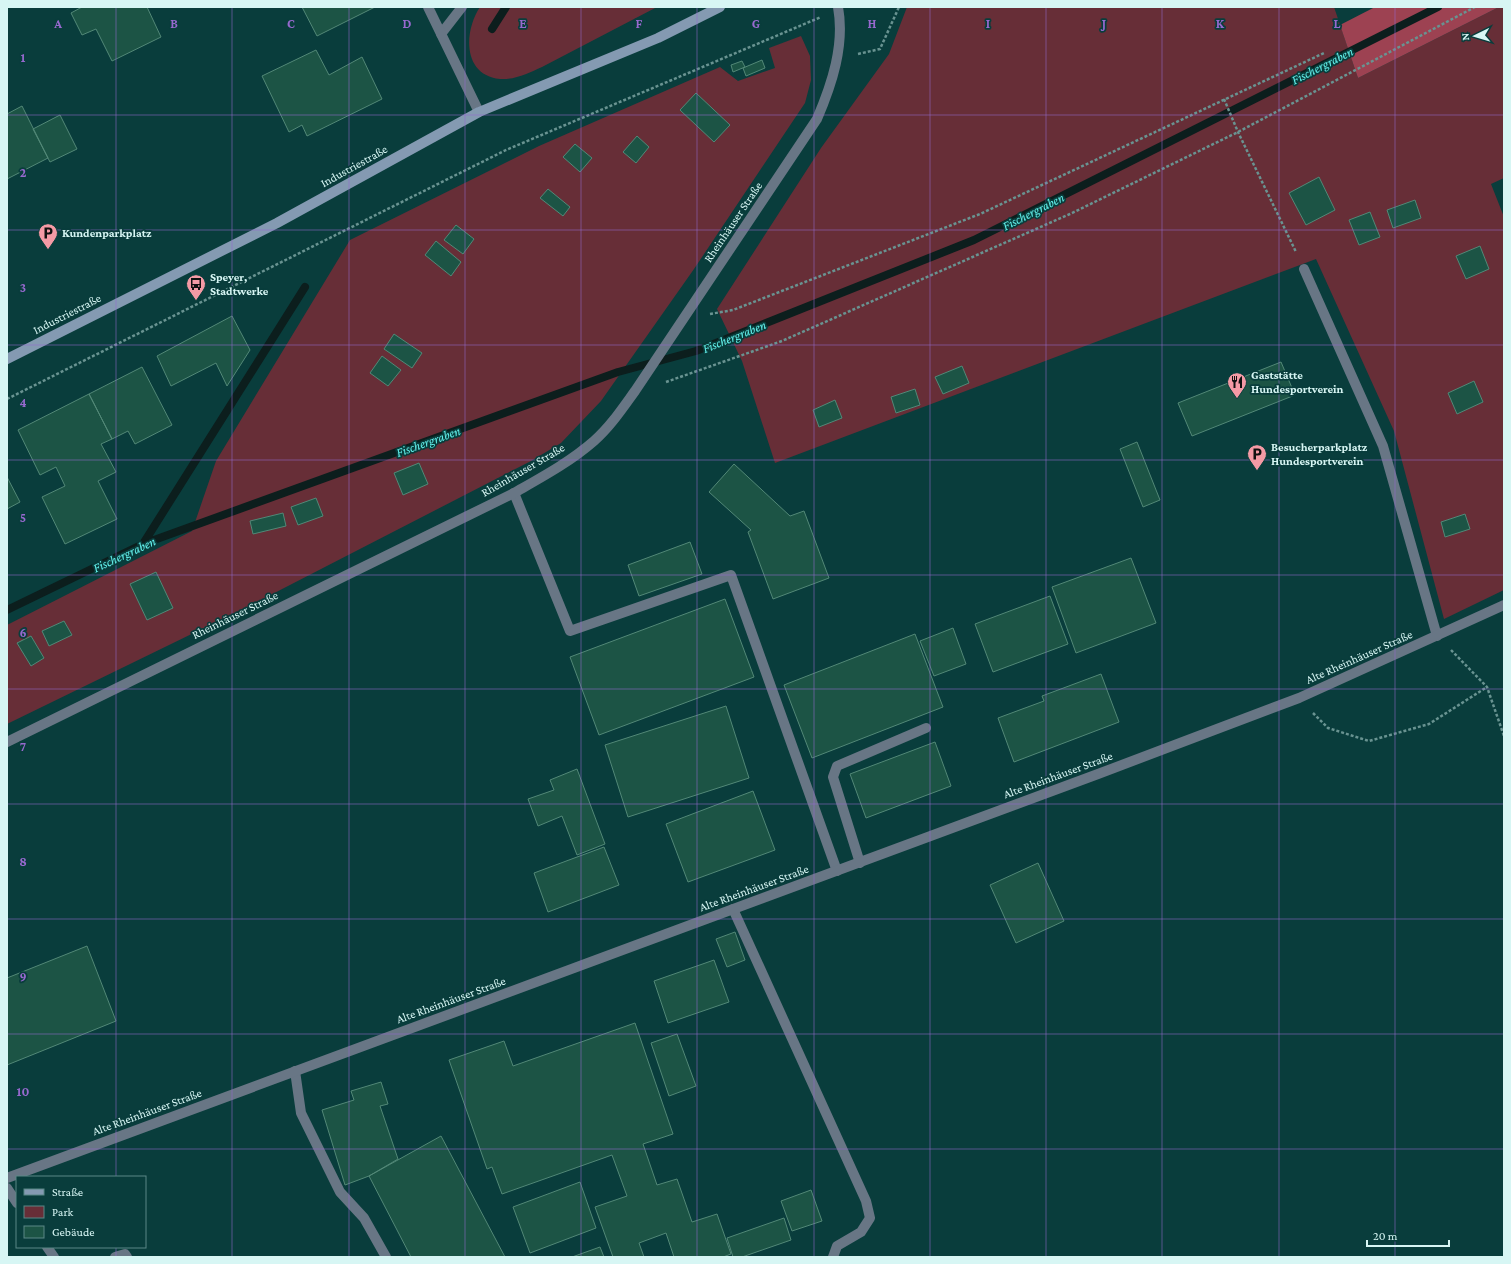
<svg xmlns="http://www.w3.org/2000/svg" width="1511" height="1264" font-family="'Crimson Pro',serif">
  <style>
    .green { fill: #672e37 }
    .forest { fill: #9d4252 }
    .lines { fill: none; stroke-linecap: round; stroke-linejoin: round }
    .stream { stroke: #0c1e1d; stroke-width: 8 }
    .building { fill: #1c5445; stroke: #528877 }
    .path { stroke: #699391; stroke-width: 2.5; stroke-dasharray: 3 2; stroke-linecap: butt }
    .lane { stroke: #687685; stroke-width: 10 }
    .street { stroke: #687685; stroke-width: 10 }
    .secondary { stroke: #849ab2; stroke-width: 10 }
    .grid { fill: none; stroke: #9769cf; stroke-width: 1; stroke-opacity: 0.55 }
    .labels { text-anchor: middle; stroke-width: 3.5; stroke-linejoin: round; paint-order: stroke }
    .street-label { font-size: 12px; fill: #d7f6f4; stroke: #093d3c }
    .poi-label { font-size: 12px; font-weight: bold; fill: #d7f6f4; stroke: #093d3c; text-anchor: start }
    .water-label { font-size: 13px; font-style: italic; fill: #63f1ec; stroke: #093d3c }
    .grid-label { font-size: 13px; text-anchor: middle; font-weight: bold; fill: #9769cf; stroke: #093d3c; stroke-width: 3.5; stroke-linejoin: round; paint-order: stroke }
  </style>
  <rect width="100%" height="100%" fill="#093d3c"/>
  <path class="green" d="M480,7H657L542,67C529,73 515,80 500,79C462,75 464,31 480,7Z
    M907,7H1334L1358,78L1499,7H1504V178L1491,184L1504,217V590L1444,619L1394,431L1316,259L775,463L742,361L717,309L821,148L889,54Z
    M801,36L810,56L811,80L805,103L694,269L601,401L561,443L531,461L247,607L7,724V625L192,531L216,461L350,240L539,146L720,67L738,81L775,68L769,48Z"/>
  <path class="forest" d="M1375,7H1499L1358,78L1340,25Z"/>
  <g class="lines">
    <path class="stream" d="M492,29L506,7
      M143,544L305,287
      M7,610L143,544L618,372L696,351L974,240L1438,7"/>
  </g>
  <path class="building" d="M82,7H147L161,37L112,61L96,29L82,35L71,13Z
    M302,7H375L317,36Z
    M316,50L329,75L362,57L382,99L307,136L302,125L289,132L262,76Z
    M762,60L765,68L746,76L743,68Z
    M742,61L745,67L733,72L731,65Z
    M696,93L730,125L714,142L680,110Z
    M22,106L48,158L7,179V114Z
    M60,115L77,149L50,162L33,129Z
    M637,136L649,147L636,163L623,152Z
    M575,144L592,158L580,172L563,157Z
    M1319,177L1335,210L1306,225L1289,193Z
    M548,189L570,207L563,216L540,198Z
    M1415,200L1421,218L1393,228L1387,210Z
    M1370,212L1380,237L1359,245L1349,220Z
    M456,225L474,239L463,254L444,240Z
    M436,241L461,262L451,276L425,255Z
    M1480,246L1489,269L1466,279L1456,256Z
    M232,316L250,350L227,386L216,363L171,386L157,356Z
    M394,334L422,353L412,368L384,349Z
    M382,356L401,370L388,386L370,373Z
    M1281,362L1295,395L1192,436L1178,403Z
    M962,366L969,383L943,394L935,377Z
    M142,367L172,425L135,444L128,431L112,439L89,394Z
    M1474,381L1483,402L1457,414L1448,393Z
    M915,389L920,405L896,413L891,397Z
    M89,394L112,439L101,444L116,472L98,481L117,519L65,544L42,497L65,486L56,467L40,475L18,430Z
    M835,400L842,418L819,427L813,410Z
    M1137,442L1160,500L1143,507L1120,449Z
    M419,463L428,484L403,495L394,473Z
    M734,464L790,516L804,511L829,578L773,599L748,532L751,530L709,492Z
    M7,477L20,502L7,509Z
    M316,498L323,516L298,525L291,507Z
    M283,513L286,526L253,534L250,521Z
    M1465,514L1470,529L1445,537L1441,522Z
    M690,542L702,574L639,596L628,565Z
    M1131,558L1156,623L1076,653L1052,587Z
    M156,572L173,608L147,620L130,584Z
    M1050,596L1068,644L993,672L975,624Z
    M725,599L754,677L599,735L570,657Z
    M64,621L72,635L49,646L42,631Z
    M953,628L966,664L934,676L920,641Z
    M915,634L943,707L812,758L784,685Z
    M31,636L44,658L31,666L17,643Z
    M1101,674L1119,722L1014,762L998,718L1044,701L1042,696Z
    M726,706L749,778L628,817L605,745Z
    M935,742L951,786L866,818L850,774Z
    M577,769L605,844L577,855L562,816L538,826L528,799L554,790L550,780Z
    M753,791L775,850L688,882L666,824Z
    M604,847L619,885L548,912L534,873Z
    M1038,863L1064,921L1016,943L990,885Z
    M735,932L745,960L727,967L716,939Z
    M87,946L116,1021L7,1065V978Z
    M714,960L729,1002L668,1023L654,981Z
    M635,1023L673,1134L643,1144L657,1185L677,1179L692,1222L717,1214L731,1254L723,1257H674L666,1233L639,1243L644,1257H613L595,1207L627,1196L612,1155L502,1194L492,1167L487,1169L449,1060L504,1041L513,1066Z
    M677,1034L696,1086L669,1096L651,1043Z
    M381,1082L388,1104L380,1106L398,1159L369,1176L345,1185L322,1110L354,1100L351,1091Z
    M441,1136L505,1257H411L369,1176Z
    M580,1182L596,1228L530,1253L513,1207Z
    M811,1190L822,1221L792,1231L781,1201Z
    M784,1218L791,1240L742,1257H733L727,1238Z
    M600,1247L604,1257H572Z"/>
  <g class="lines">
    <path class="path" d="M858,54L880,49L899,7
      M1224,99L1238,132L1296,252
      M710,314L733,310L980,214L1324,53
      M666,382L782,341L1070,214L1238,132L1475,7
      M7,399L506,150L821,17
      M1451,650L1487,687L1504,736
      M1313,713L1328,728L1369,741L1429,724L1487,687"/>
    <path class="lane" d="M441,34L462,7
      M1304,269L1383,446L1437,636
      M514,493L570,631L731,575L837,871
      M860,863L833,777L837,766L926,728
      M733,909L866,1201L870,1218L861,1232L837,1246L833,1257
      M295,1071L301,1113L340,1192L364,1218L386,1257
      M7,1188L17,1203
      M47,1247L54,1257
      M115,1257L125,1254L127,1257"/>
    <path class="street" d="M428,7L479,112
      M7,742L514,493C542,477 570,462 594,441C610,427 622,409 635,391L817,119C832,84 845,45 838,7
      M7,1178L1098,774L1299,698L1504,605"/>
    <path class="secondary" d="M7,359L277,223L479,112L658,38L720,7"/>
  </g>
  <path class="grid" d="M116,7V1177M232,7V1257M349,7V1257M465,7V1257M581,7V1257M697,7V1257M814,7V1257M930,7V1257M1046,7V1257M1162,7V1257M1279,7V1257M1395,7V1257M7,115H1504M7,230H1504M7,345H1504M7,460H1504M7,575H1504M7,689H1504M7,804H1504M7,919H1504M7,1034H1504M7,1149H1504M116,1247V1257"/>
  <defs>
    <symbol id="parking-pin" viewBox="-11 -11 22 30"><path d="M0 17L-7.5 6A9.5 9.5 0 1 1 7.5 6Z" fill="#f49aa5" stroke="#093d3c"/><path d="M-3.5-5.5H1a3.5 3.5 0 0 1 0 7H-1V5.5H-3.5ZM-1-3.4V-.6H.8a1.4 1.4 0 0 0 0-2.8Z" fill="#111"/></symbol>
    <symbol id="bus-pin" viewBox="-11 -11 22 30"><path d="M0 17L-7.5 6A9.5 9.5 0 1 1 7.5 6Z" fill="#f49aa5" stroke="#093d3c"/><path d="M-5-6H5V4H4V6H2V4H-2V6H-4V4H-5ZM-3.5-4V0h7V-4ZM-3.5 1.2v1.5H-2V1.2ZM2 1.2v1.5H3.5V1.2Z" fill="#111"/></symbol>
    <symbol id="restaurant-pin" viewBox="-11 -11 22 30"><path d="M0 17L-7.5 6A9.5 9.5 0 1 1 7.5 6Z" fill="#f49aa5" stroke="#093d3c"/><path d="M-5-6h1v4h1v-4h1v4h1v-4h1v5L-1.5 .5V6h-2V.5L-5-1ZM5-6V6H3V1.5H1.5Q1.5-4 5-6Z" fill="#111"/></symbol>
  </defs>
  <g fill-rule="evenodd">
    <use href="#parking-pin" x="37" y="222" width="22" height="30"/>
    <use href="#bus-pin" x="185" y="273" width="22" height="30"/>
    <use href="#restaurant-pin" x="1226" y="371" width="22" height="30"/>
    <use href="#parking-pin" x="1246" y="443" width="22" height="30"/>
  </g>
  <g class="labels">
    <g class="street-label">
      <text transform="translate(354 166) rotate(-29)" y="4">Industriestraße</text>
      <text transform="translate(733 222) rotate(-56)" y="4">Rheinhäuser Straße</text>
      <text transform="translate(67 314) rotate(-27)" y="4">Industriestraße</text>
      <text transform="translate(523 470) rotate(-30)" y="4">Rheinhäuser Straße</text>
      <text transform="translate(235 615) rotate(-26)" y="4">Rheinhäuser Straße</text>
      <text transform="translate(1359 657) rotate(-24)" y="4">Alte Rheinhäuser Straße</text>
      <text transform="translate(1058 775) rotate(-20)" y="4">Alte Rheinhäuser Straße</text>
      <text transform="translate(754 888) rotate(-20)" y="4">Alte Rheinhäuser Straße</text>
      <text transform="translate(451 1000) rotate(-20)" y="4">Alte Rheinhäuser Straße</text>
      <text transform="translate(147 1112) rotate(-20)" y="4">Alte Rheinhäuser Straße</text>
    </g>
    <g class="poi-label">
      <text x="62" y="237">Kundenparkplatz</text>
      <text x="210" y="281">Speyer,<tspan x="210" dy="14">Stadtwerke</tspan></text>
      <text x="1251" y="379">Gaststätte<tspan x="1251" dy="14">Hundesportverein</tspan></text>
      <text x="1271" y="451">Besucherparkplatz<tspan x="1271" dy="14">Hundesportverein</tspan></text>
    </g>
    <g class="water-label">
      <text transform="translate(1322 65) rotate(-27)" y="5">Fischergraben</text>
      <text transform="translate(1033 211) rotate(-27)" y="5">Fischergraben</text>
      <text transform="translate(734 336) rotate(-22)" y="5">Fischergraben</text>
      <text transform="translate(428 441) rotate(-20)" y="5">Fischergraben</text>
      <text transform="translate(124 554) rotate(-25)" y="5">Fischergraben</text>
    </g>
  </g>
  <g class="grid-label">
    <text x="58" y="28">A</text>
    <text x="174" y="28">B</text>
    <text x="291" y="28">C</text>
    <text x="407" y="28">D</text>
    <text x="523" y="28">E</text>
    <text x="639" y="28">F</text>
    <text x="756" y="28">G</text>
    <text x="872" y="28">H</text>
    <text x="988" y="28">I</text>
    <text x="1104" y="28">J</text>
    <text x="1220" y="28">K</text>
    <text x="1337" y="28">L</text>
    <text x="23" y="62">1</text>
    <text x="23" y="177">2</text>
    <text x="23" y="292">3</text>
    <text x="23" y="407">4</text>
    <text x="23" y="522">5</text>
    <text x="23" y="637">6</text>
    <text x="23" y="751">7</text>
    <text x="23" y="866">8</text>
    <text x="23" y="981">9</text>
    <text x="23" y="1096">10</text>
  </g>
  <rect width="1511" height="1264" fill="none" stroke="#d7f6f4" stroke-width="16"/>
  <rect x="16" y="1176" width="130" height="72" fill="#093d3c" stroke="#5b8786"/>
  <rect x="24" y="1189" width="20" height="6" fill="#849ab2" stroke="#5b8786"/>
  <text x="52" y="1196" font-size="12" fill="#d7f6f4">Straße</text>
  <rect x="24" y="1206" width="20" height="12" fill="#672e37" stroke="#5b8786"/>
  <text x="52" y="1216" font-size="12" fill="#d7f6f4">Park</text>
  <rect x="24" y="1226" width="20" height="12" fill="#1c5445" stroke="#5b8786"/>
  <text x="52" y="1236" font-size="12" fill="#d7f6f4">Gebäude</text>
  <g transform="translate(1475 36) rotate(265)" stroke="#093d3c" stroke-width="3" paint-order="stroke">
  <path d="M0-3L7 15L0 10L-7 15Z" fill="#d7f6f4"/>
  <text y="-6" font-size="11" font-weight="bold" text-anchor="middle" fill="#d7f6f4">N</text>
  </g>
  <path d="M1367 1240v6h82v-6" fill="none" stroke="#d7f6f4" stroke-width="2"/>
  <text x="1373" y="1240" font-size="12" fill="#d7f6f4" stroke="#093d3c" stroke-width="3" paint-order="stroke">20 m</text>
</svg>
